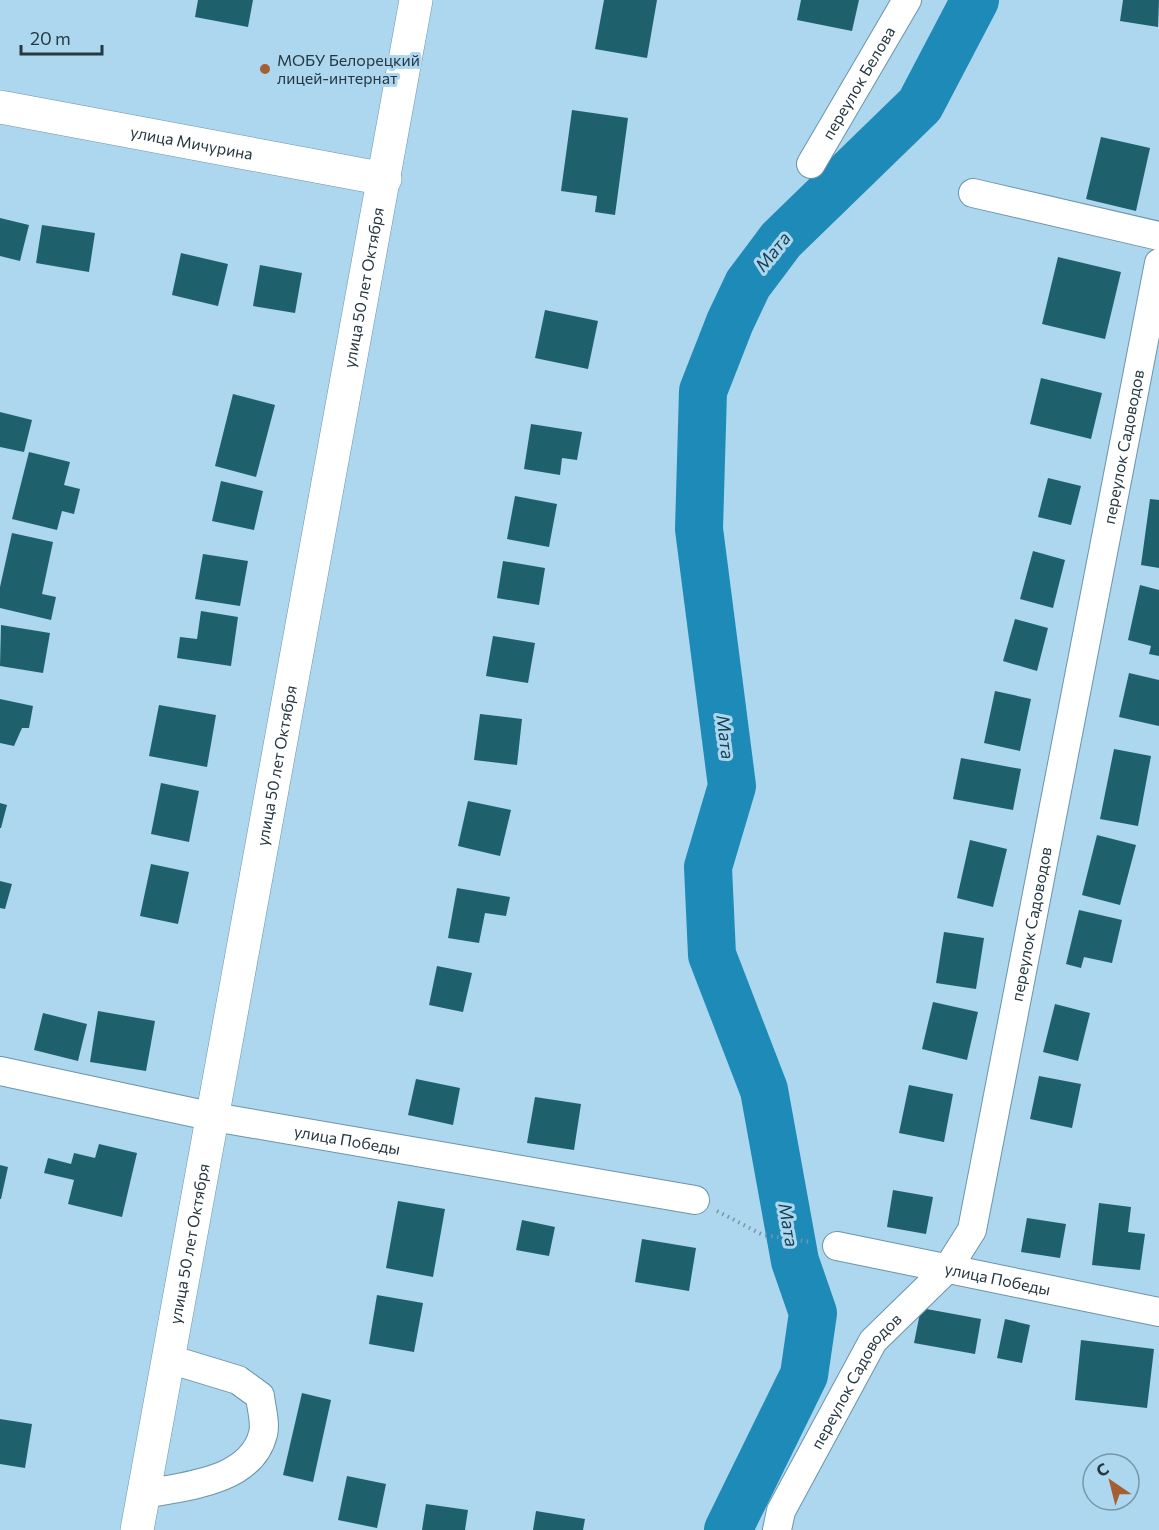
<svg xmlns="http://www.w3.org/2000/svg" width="1159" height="1530" font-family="Commissioner,sans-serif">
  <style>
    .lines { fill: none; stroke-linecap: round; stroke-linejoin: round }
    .river { stroke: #1e8ab7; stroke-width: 48 }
    .building { fill: #1e616d }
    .minor-casing { stroke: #6a94aa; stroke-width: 30 }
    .tertiary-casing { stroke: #6a94aa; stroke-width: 34 }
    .path { stroke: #7596a8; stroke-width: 4; stroke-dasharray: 1.5 4.5; stroke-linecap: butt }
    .minor { stroke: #fff; stroke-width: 28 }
    .tertiary { stroke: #fff; stroke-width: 33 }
    .poi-dot { fill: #a45f32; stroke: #acd7ee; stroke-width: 2 }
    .labels { text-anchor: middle; stroke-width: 6; stroke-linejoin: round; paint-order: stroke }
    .poi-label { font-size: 16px; fill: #263841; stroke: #acd7ee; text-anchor: start }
    .street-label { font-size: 16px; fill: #263841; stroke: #acd7ee }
    .water-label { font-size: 18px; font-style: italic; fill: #174155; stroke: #acd7ee }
  </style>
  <rect width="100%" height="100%" fill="#acd7ee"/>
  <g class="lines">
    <path class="river" d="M728,1530L804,1375L813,1313L795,1261L764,1090L712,955L708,867L732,786L699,529L703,391L730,322L748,284L781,240L920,105L975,0"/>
  </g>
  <path class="building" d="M198,0H253L248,27L195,17Z
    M604,0H657L647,58L595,49Z
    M801,0H859L852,31L797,20Z
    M1123,0H1159L1158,27L1120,21Z
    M572,110L628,118L615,215L595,212L597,196L561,191Z
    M1101,137L1150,148L1136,211L1086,199Z
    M0,218L29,225L20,261L0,256Z
    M42,225L95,233L89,272L36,263Z
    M181,253L228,264L218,306L172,295Z
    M1058,257L1121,272L1105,339L1042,324Z
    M260,265L302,273L295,313L253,306Z
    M545,310L598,321L588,369L535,358Z
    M1041,378L1102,393L1091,439L1030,424Z
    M233,394L275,405L256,477L215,466Z
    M0,412L32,420L24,452L0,447Z
    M531,424L582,432L577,460L562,458L560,475L524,469Z
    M29,452L70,462L64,485L80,489L74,514L62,511L57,530L12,519Z
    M1048,478L1081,486L1071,525L1038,517Z
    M221,481L263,491L254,530L212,521Z
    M515,496L557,504L549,547L507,539Z
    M1150,499L1159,500V568L1141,565Z
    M12,533L53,542L42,594L56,597L51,620L0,608V587Z
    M1033,551L1065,560L1053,608L1020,599Z
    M203,554L248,561L240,606L195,599Z
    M503,561L545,568L539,605L497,598Z
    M1140,585L1159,590V656L1149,654L1151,646L1128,640Z
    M201,611L238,617L231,666L177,658L180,637L197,639Z
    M1015,619L1048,628L1037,671L1003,661Z
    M1,625L50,633L43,673L0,666Z
    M493,636L535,643L528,683L486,676Z
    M1129,673L1159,680V726L1119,717Z
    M995,691L1031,699L1020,751L984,743Z
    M0,699L33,706L29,728H22L14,746L0,743Z
    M159,705L216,715L207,767L149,756Z
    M480,714L522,719L517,765L474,760Z
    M1114,749L1151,756L1138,826L1100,819Z
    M961,758L1021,769L1013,810L953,799Z
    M161,783L199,791L189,842L151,834Z
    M468,801L511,810L500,856L458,846Z
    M0,803L7,805L1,828H0Z
    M1097,835L1136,845L1120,905L1082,895Z
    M970,840L1007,849L993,907L957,898Z
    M151,864L189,872L178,924L140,916Z
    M0,881L12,884L5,909L0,908Z
    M457,888L510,897L506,916L485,913L479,943L448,938Z
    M1079,910L1122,920L1112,963L1084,957L1081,968L1066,964Z
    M944,932L984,938L976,989L936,983Z
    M437,966L472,973L463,1012L429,1005Z
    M933,1002L978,1012L967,1060L922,1049Z
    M1055,1004L1090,1013L1078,1061L1043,1052Z
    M98,1011L155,1021L146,1071L90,1062Z
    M43,1013L87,1024L78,1061L34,1050Z
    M1039,1076L1081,1084L1072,1128L1030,1119Z
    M416,1079L460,1088L453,1125L408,1115Z
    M909,1085L953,1094L944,1142L899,1133Z
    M535,1097L581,1104L574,1150L527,1143Z
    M99,1144L137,1153L122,1217L68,1204L74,1180L44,1173L48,1158L71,1164L74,1153L95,1158Z
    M0,1165L8,1167L1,1199H0Z
    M893,1190L933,1197L926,1234L887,1227Z
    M398,1201L445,1209L433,1277L386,1268Z
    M1099,1203L1131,1207L1128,1232L1145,1234L1140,1270L1092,1265Z
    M1027,1218L1066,1224L1060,1258L1021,1252Z
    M522,1220L555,1227L549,1256L516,1250Z
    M642,1239L696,1248L689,1291L635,1282Z
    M377,1295L423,1303L414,1352L369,1344Z
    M921,1308L981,1319L975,1354L914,1343Z
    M1005,1319L1030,1325L1022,1363L997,1358Z
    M1081,1340L1154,1349L1147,1408L1075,1400Z
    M302,1393L331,1400L313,1482L283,1475Z
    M0,1419L32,1424L25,1468L0,1464Z
    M347,1476L386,1484L377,1528L338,1520Z
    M426,1504L468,1510L465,1530H422Z
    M536,1511L585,1519L583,1530H533Z"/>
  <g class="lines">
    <defs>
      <g id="minor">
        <path id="s1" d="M811,164L907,0"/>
        <path d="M973,193L1159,236"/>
        <path id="s2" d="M0,1071L214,1117L695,1200"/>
        <path id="s3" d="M837,1246L1159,1312"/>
        <path d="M144,1494C185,1486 251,1482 263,1434C266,1423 261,1407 260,1396L238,1380L169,1359"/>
        <path id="s4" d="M777,1530L781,1511L873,1341L948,1268L972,1230L1159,263"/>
      </g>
      <g id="tertiary">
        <path id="s5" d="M0,107L385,179"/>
        <path id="s6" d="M137,1530L416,0"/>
      </g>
    </defs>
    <use href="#minor" class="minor-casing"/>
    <use href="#tertiary" class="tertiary-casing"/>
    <path class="path" d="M717,1211L763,1235L812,1242"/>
    <use href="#minor" class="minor"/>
    <use href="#tertiary" class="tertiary"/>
  </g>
  <circle class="poi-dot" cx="265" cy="69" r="6"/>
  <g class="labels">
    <g class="poi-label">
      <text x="277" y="66">МОБУ Белорецкий<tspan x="277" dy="18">лицей-интернат</tspan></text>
    </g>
    <g class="street-label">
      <text dy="6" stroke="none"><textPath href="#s1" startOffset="94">переулок Белова</textPath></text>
      <text dy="6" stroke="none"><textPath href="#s5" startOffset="195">улица Мичурина</textPath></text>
      <text dy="6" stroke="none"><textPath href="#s6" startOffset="1263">улица 50 лет Октября</textPath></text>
      <text dy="6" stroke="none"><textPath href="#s4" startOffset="1160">переулок Садоводов</textPath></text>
      <text dy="6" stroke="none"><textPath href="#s6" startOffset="777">улица 50 лет Октября</textPath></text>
      <text dy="6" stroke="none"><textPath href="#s4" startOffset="674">переулок Садоводов</textPath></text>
      <text dy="6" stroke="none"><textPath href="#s2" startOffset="354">улица Победы</textPath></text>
      <text dy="6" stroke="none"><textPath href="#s6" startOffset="291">улица 50 лет Октября</textPath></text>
      <text dy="6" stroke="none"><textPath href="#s3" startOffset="164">улица Победы</textPath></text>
      <text dy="6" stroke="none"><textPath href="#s4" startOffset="170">переулок Садоводов</textPath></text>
    </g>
    <g class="water-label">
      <text transform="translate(773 252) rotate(-51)" y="6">Мата</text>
      <text transform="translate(725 737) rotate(83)" y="6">Мата</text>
      <text transform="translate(788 1225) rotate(80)" y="6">Мата</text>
    </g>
  </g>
  <g transform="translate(1111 1482) rotate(325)"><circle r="28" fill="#acd7ee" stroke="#7697a9" stroke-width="1.5"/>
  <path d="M0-4.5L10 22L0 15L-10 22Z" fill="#a45f32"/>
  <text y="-9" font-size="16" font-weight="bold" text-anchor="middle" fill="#263841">С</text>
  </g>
  <path d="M21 45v9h81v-9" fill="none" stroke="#263841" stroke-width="3"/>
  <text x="30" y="45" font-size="18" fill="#263841" stroke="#acd7ee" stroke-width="4.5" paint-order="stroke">20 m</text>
</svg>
